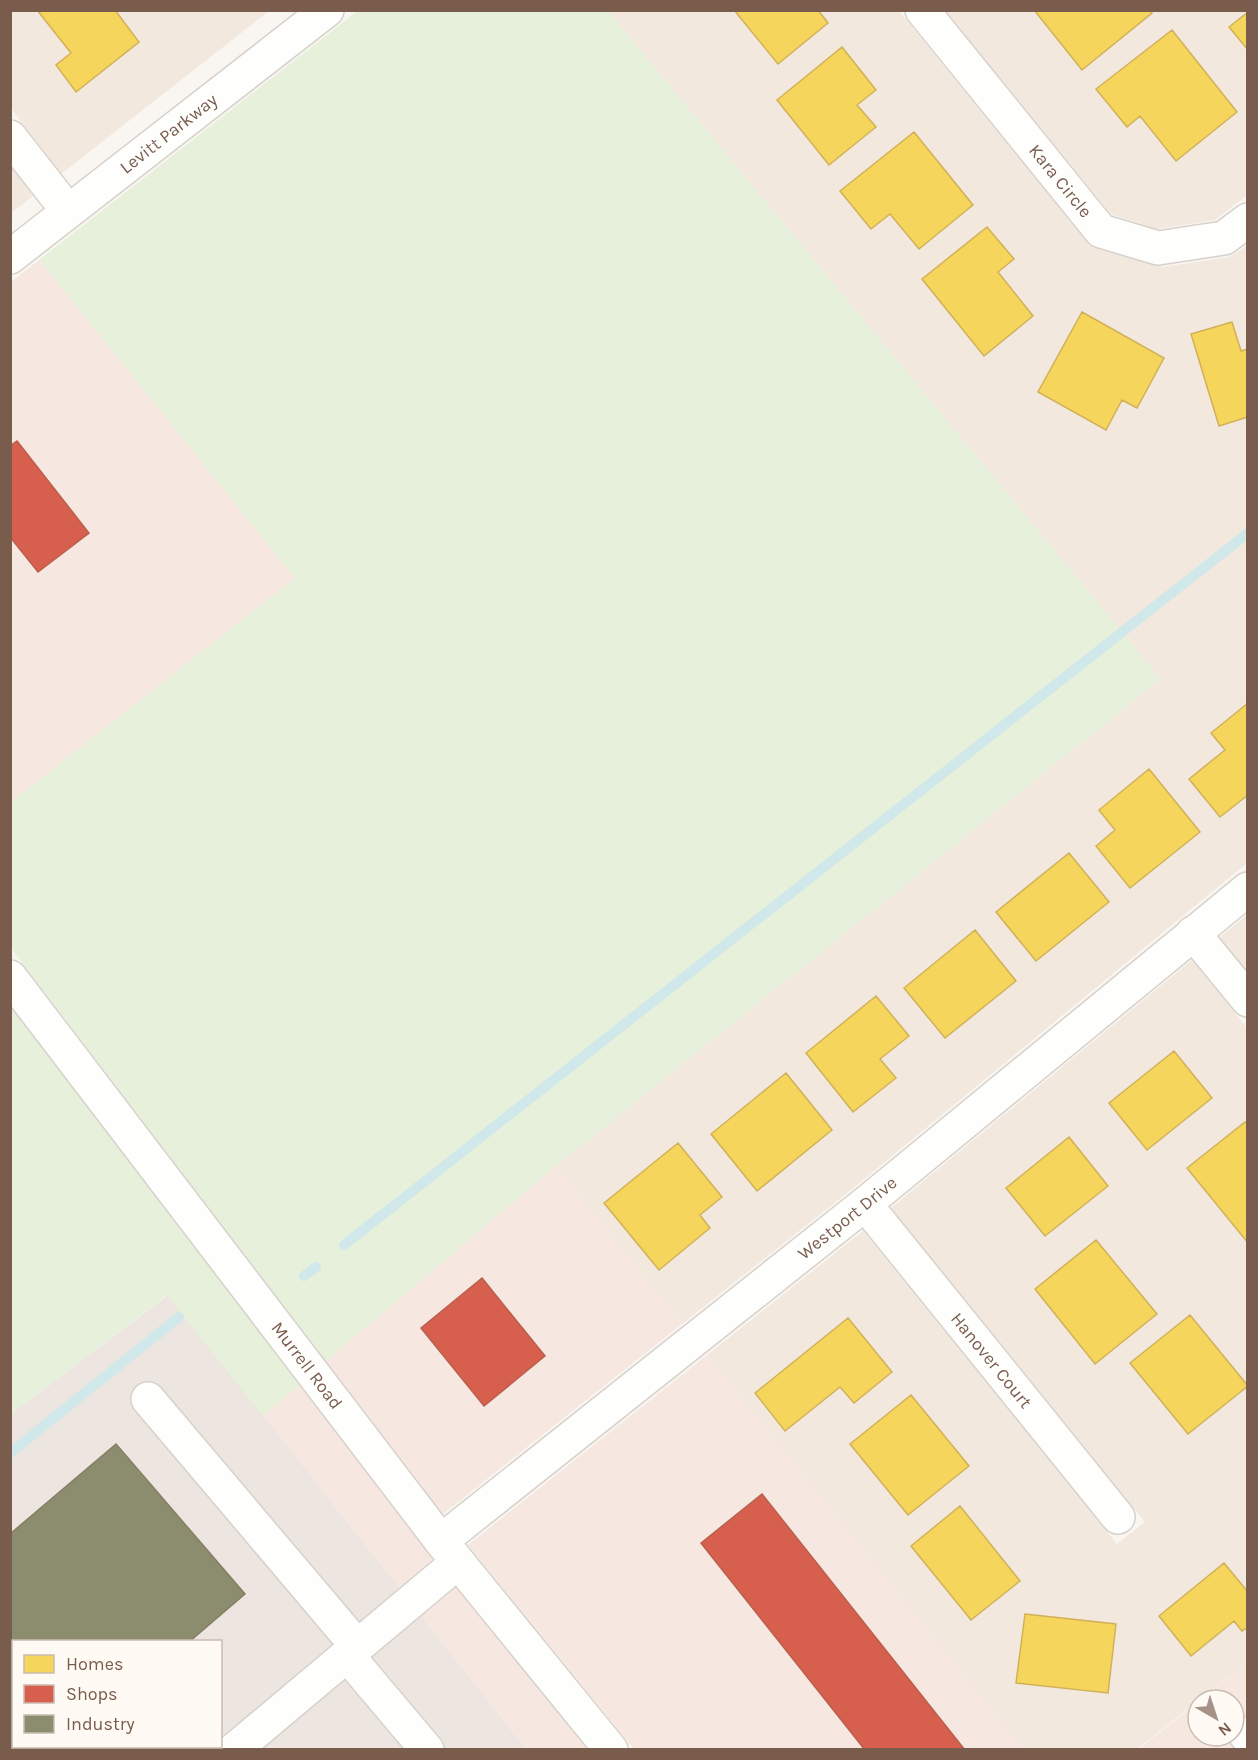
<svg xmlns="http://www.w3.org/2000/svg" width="1258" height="1760" font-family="Karla,sans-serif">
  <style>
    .residential { fill: #f2e8de }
    .commercial { fill: #f6e8e1 }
    .industrial { fill: #ede5e0; fill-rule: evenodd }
    .green { fill: #e7f0db }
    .homes { fill: #f6d55c; stroke: #d1b158; stroke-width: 1.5 }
    .shops { fill: #d6604d; stroke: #ba5f4d; stroke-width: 1.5 }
    .industry { fill: #8c8c6e; stroke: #877e64; stroke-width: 1.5 }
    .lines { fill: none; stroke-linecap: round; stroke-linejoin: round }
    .stream { stroke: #d0e8ea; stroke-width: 10 }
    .minor-casing { stroke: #d7d1cb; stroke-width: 36 }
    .minor { stroke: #fefefd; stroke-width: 33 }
    .labels { text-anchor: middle; stroke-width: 6; stroke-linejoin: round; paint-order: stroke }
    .street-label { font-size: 18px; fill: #7a5c4d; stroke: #fffaf3 }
  </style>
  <rect width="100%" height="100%" fill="#f9f5f0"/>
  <path class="residential" d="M11,11H269L61,174L11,108Z
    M608,11H899L1087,242L1098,249L1163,267L1229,257L1247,246V863L852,1189L682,1324L556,1166L1161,679Z
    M945,11H1247V195L1215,220L1157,229L1111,214Z
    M11,166L33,196L11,213Z
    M1247,915V972L1219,938Z
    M1192,960L1247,1028V1662L1137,1749H1023L707,1355L863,1231L1117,1544L1145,1522L891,1208Z"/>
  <path class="commercial" d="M39,260L295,578L11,803V282Z
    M556,1166L682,1324L443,1514L326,1361Z
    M707,1355L1023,1749H634L468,1545Z
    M300,1385L415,1536L589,1749H526L263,1416Z
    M1247,1662V1749L1137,1750L1198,1702V1736H1234V1700H1200Z"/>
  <path class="industrial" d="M168,1295L526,1749L11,1750V1414ZM14,1642H220V1746H14Z"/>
  <path class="green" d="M359,10L608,11L1161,679L556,1166L326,1361L11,948L10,803L295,578L39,260Z
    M11,1006L300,1385L263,1416L167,1295L11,1414Z"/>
  <path class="homes" d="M37,10H115L139,42L76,92L56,65L71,53Z
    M734,10H818L828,23L778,64Z
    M1034,10H1150L1152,13L1082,70Z
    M1248,12V50L1229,27Z
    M1172,30L1237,112L1176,161L1140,116L1127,127L1096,89Z
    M842,47L876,90L857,105L876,127L829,165L777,100Z
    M914,132L973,205L919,249L890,214L871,229L840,191Z
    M987,227L1014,259L998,272L1033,316L984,356L922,279Z
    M1082,312L1164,358L1137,408L1122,400L1106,430L1038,392Z
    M1232,322L1241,351L1248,349V417L1219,426L1191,334Z
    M1248,703V795L1220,817L1189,779L1225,750L1211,733Z
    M1149,769L1200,832L1130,888L1096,846L1115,830L1099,810Z
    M1069,853L1109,902L1036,961L996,912Z
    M975,930L1016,981L945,1038L904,988Z
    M876,996L909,1036L880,1059L896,1078L853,1112L806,1053Z
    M1174,1051L1212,1098L1147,1150L1109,1103Z
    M786,1073L832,1130L757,1191L711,1134Z
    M1245,1122L1248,1125V1243L1187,1168Z
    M1069,1137L1108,1186L1045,1236L1006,1188Z
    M678,1143L722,1197L700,1215L710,1228L659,1270L604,1203Z
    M1096,1240L1157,1314L1095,1364L1035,1289Z
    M1190,1315L1248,1386L1188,1434L1130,1363Z
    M848,1318L892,1372L854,1403L840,1387L785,1431L755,1393Z
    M911,1395L969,1466L908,1515L850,1444Z
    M960,1506L1020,1581L971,1620L911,1546Z
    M1224,1563L1248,1592V1627L1242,1631L1234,1621L1191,1656L1159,1616Z
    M1025,1614L1116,1624L1108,1693L1016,1683Z"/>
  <path class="shops" d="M17,441L89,533L38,572L10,537V446Z
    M482,1278L545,1356L484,1406L421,1328Z
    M762,1494L965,1750H865L701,1543Z"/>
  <path class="industry" d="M116,1444L245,1594L189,1642H14V1746H64L61,1750H10V1534Z"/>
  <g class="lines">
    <path class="stream" d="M344,1245L1248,533
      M304,1276L316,1267
      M10,1453L179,1317"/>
    <defs>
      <g id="minor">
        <path id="s1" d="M922,10L1101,231L1158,248L1224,238L1248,220"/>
        <path d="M10,137L68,211"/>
        <path id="s2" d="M10,257L327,10"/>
        <path d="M1193,933L1248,1000"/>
        <path id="s3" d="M10,977L441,1541L611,1750"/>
        <path id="s4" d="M865,1204L1118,1517"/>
        <path d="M148,1399L357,1646"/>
        <path id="s5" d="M441,1541L865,1204L1248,889"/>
        <path d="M347,1655L427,1750"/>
        <path d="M1245,1734L1248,1737"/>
        <path d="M234,1750L458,1562"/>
      </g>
    </defs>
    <use href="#minor" class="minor-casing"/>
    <use href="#minor" class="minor"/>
  </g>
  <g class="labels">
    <g class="street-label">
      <text dy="6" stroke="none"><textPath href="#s2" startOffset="201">Levitt Parkway</textPath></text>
      <text dy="6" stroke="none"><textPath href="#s1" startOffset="220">Kara Circle</textPath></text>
      <text dy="6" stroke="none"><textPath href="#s5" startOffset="519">Westport Drive</textPath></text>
      <text dy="6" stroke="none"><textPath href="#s4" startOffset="201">Hanover Court</textPath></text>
      <text dy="6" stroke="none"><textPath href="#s3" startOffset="489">Murrell Road</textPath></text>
    </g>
  </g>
  <rect width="1258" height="1760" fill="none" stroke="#7a5c4d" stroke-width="24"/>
  <rect x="12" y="1640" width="210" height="108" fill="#fffaf3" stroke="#cabbb1" stroke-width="1.5"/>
  <rect x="24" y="1655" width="30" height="18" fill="#f6d55c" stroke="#cabbb1" stroke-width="1.5"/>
  <text x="66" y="1670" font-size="18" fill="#7a5c4d">Homes</text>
  <rect x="24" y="1685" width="30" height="18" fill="#d6604d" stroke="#cabbb1" stroke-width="1.5"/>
  <text x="66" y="1700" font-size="18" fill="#7a5c4d">Shops</text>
  <rect x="24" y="1715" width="30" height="18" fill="#8c8c6e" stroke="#cabbb1" stroke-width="1.5"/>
  <text x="66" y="1730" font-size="18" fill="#7a5c4d">Industry</text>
  <g transform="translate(1216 1718) rotate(141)"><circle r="28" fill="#fffaf3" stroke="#cabbb1" stroke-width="1.5"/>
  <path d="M0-4.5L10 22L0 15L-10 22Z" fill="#a69286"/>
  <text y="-9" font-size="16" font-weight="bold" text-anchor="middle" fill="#7a5c4d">N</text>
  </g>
</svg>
